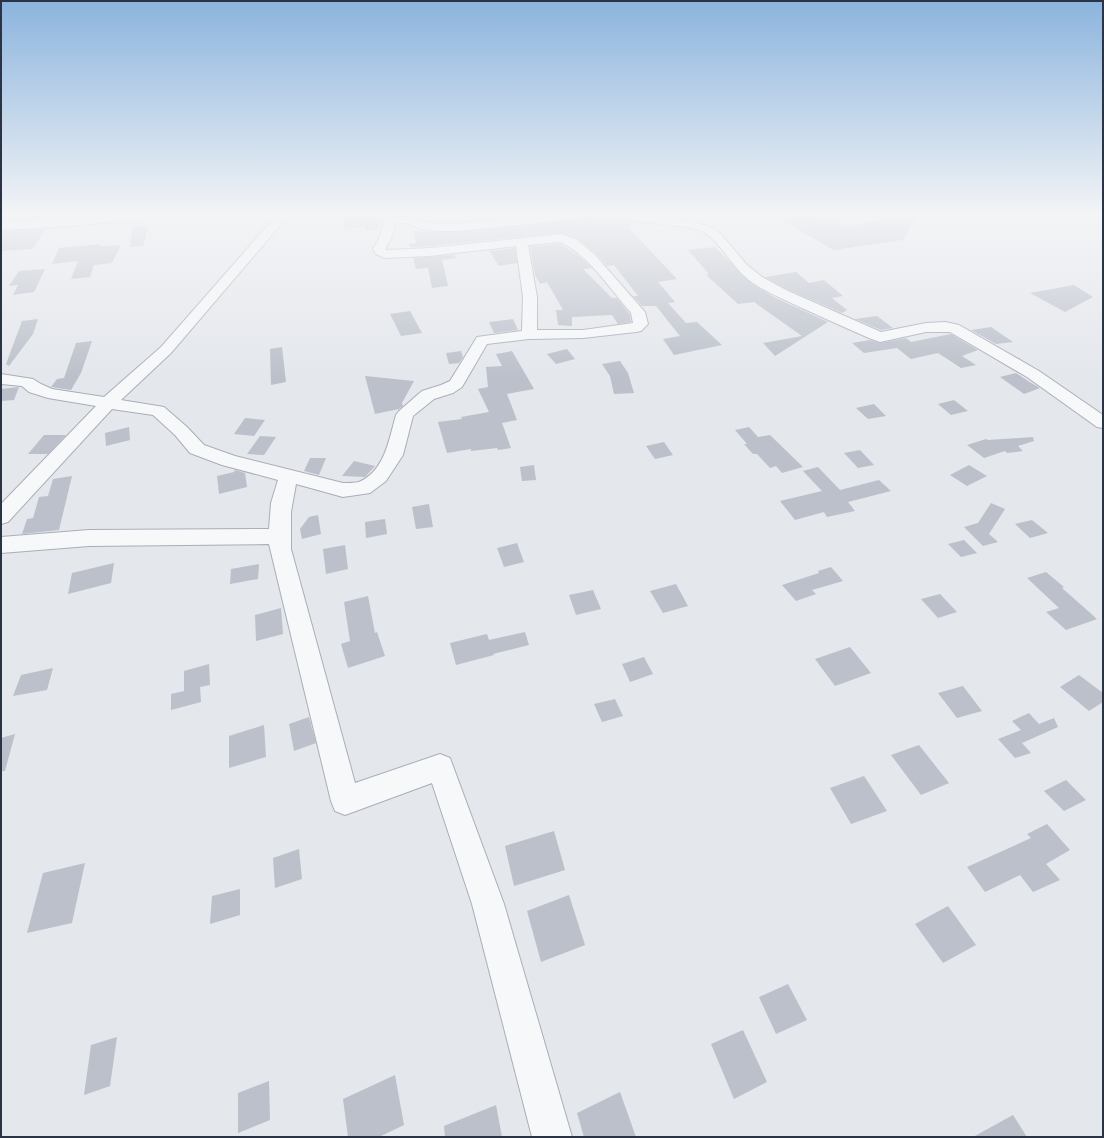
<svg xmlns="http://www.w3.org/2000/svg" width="1104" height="1138" font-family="'Alegreya Sans',sans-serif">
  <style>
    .building { fill: #bbc0ca }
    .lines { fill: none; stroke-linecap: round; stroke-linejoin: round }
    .minor-casing { stroke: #a9aeb7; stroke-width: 2 }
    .minor { fill: #f7f8fa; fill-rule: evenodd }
  </style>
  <rect width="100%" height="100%" fill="#e4e7ec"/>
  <path class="building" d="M22,216H56L20,219Z
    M344,216H384L381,226H377L378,229L366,231L365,227L343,229Z
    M584,216H592V220L618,217L621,220L633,222L628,227L677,279L658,282L675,302L668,303L686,323L697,322L722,345L674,355L663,339L680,336L656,306H642L633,296H638L614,265L607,266L596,254L578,239L562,233L430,246L410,247L409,244L416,243L414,231L458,232L577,220Z
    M776,216H816V219L831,218L844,226L917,216L903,240L833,250Z
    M149,225L143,246L130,247L132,227Z
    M46,229L32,249L1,251V231Z
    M100,244V246L121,245L112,263L94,265L90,277L71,279L78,261L52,264L59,248Z
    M560,244L579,256L592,268L583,269L612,298H617L630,315L631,322L618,324L612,315L572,317V326L558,325L556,310H563L547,282L540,284L535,275L530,246Z
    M715,247L752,284L776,298L828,322L775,356L763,343L802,336L754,302L738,304L706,275L709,274L688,250Z
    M515,248L517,263L499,266L489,251Z
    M454,255L456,258L442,260L448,286L432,288L428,268L416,269L413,258Z
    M45,269L34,292L13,295L18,285L9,286L19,271Z
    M796,272L809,283L824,280L843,296L832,298L847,310L842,313L789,290L765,277Z
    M1074,285L1093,297L1065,312L1030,293Z
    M410,311L422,333L401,336L390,314Z
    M877,316L893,328L881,330L855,319Z
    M38,319L33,334L9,366L6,364L22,321Z
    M513,319L518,330L494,333L489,322Z
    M991,327L1013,342L996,344L971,330Z
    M951,334L978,350L962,356L976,365L961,368L938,353L911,359L897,348L864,353L852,343L870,340L880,343L906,338L911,342Z
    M92,341L81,373L71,390L51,387L57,379L64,378L76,343Z
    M282,347L286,382L271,385L270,349Z
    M567,349L575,359L556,364L547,354Z
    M461,351L463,357L459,363L449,364L446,353Z
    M512,351L534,389L507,394L517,420L502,423L511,448L498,450L497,448L471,451V449L447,453L438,422L462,419L461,417L489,412L478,389L488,387L486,367L502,366L496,354Z
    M620,361L628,373L634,393L614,394L610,376L602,364Z
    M1016,373L1028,381L1040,388L1024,394L1000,377Z
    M365,376L414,381L402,403L403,406L399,409L375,414Z
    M19,387L14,400L1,401V389Z
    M954,400L968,411L951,415L938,404Z
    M874,404L886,416L868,419L856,408Z
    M245,418L265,420L254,436L234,434Z
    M129,427L130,440L106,446L105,433Z
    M749,427L758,437L770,435L803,467L782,473L776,466L770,468L757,454H753L744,444H747L735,430Z
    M44,435H66L48,454H28Z
    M260,436L276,437L264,455L247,454Z
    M1033,437L1034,441L1018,446L1023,451L1007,453L1005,451L984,458L967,445L986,439L988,440Z
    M664,442L673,455L655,459L646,446Z
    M860,450L874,465L858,468L844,453Z
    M310,458H326L319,475L304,471Z
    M354,461L375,466L365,477L342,476Z
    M534,465L536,480L522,481L520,467Z
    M969,465L987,476L967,486L950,475Z
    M818,467L840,490L879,480L891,491L848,502L855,511L827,517L824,512L795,520L780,501L822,491L803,471Z
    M235,470L245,473L247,487L219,494L217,476L234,472Z
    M72,476L59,530L22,534L27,519L33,518L39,497L48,496L53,479Z
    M991,503L1005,509L989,534L998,542L983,546L964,527L978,523Z
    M429,504L433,527L416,529L412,507Z
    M318,515L321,534L302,539L300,529L309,517Z
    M385,519L387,534L366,538L365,522Z
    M1032,520L1048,533L1030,538L1015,524Z
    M964,540L977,553L961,557L948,544Z
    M517,543L524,562L504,567L497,548Z
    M345,545L348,569L326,574L323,549Z
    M114,563L111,583L68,594L72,573Z
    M259,564L258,579L230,584L231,569Z
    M831,567L843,581L812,590L816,594L796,601L782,585L819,573L818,571Z
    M1046,572L1064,587L1062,588L1097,619L1066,630L1046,612L1059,608L1027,578Z
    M676,584L688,606L663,613L650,591Z
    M593,590L601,609L576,615L569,595Z
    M940,594L957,612L938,618L921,599Z
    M368,596L375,633L377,632L385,656L348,668L341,644L350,641L344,602Z
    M281,608L283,634L256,641L255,615Z
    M525,632L529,645L493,654L494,655L456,665L450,643L487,634L489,640Z
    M850,647L871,673L835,686L815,659Z
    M644,657L653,674L630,682L622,664Z
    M209,664L210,685L200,687L201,702L171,710V694L184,691V671Z
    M53,668L47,690L13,696L21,675Z
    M1079,675L1103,693V702L1089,711L1060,687Z
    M963,686L982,711L957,718L938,693Z
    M615,699L623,716L602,722L594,704Z
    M1029,713L1039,724L1054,718L1058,727L1022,743L1031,753L1015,758L998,739L1021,730L1012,721Z
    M309,717L316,743L294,751L289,724Z
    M264,725L266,757L229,768V736Z
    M15,734L5,771H1V738Z
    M919,745L949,783L921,795L891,755Z
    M864,776L887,811L851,824L830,788Z
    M1066,780L1086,800L1064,811L1044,791Z
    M1047,824L1070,850L1046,864L1060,880L1033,892L1020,875L985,892L967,867L1031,838L1027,834Z
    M554,831L565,870L514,886L505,846Z
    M299,849L302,879L275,888L273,858Z
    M85,863L72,923L27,933L43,873Z
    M240,889V915L210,924L212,896Z
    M569,895L585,945L541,962L527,911Z
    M948,906L976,945L943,963L915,924Z
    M788,984L807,1020L776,1034L759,997Z
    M743,1030L767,1082L734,1099L711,1044Z
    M117,1037L110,1086L84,1095L91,1045Z
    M395,1075L404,1125L379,1137H348L343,1099Z
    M269,1081L270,1120L238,1133V1093Z
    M620,1092L636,1137H584L577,1113Z
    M496,1105L502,1137H445L444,1126Z
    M1013,1115L1027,1137H973Z"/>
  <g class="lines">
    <defs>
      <path id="minor" d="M106,216H154L148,219L69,226L1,230V222Z
        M276,216H288L171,353L121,400L164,407L187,427L204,445L235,456L343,483C348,483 354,483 359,482C385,471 389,439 396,415L399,411L422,391L441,385L450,381L477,337L522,331L523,297L516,246L430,256L385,258L376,254L373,249L379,239L386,216L406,217L423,222L437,223H458L537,216H583L577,219L458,231H437L422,229L405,223H396L391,239L385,249L387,250L430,248L561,234L577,240L595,255L645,312L648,324L641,331L636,332L583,338L529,339L487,344L462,387L453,393L434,399L413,416L403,455L386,481L370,493L343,497L296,484L291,512V549L355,783L440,754L450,758L504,904L572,1137H532L472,904L432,783L345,815L335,811L331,801L269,544L89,546L1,553V537L89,530L269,529L271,503L278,480L222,465L190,453L175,435L153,415L112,409L8,522L1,524V504L96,406L48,398L29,392L22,386L1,384V374L33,379L41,384L52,389L104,397L161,347ZM560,242C588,254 611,290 631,313L633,323L583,330H537V297L528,245Z
        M621,216L665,217L709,226L720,233L746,264L762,277L788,291L881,332L926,323L945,322L959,325L1039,371L1103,415V428L1097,427L1027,377L950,332H926L880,342L869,338C846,328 824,318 802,308C785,300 768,293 753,283C733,270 720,240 702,231C687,224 627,223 621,216Z"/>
    </defs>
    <use href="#minor" class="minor-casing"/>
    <use href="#minor" class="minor"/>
  </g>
  <linearGradient id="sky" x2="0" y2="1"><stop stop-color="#8bb4dd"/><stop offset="0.57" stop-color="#f3f4f6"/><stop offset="1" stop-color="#f3f4f6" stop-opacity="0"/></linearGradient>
  <rect width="1104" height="376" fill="url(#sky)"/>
  <rect width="1104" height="1138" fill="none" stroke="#2b3445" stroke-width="4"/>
</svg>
